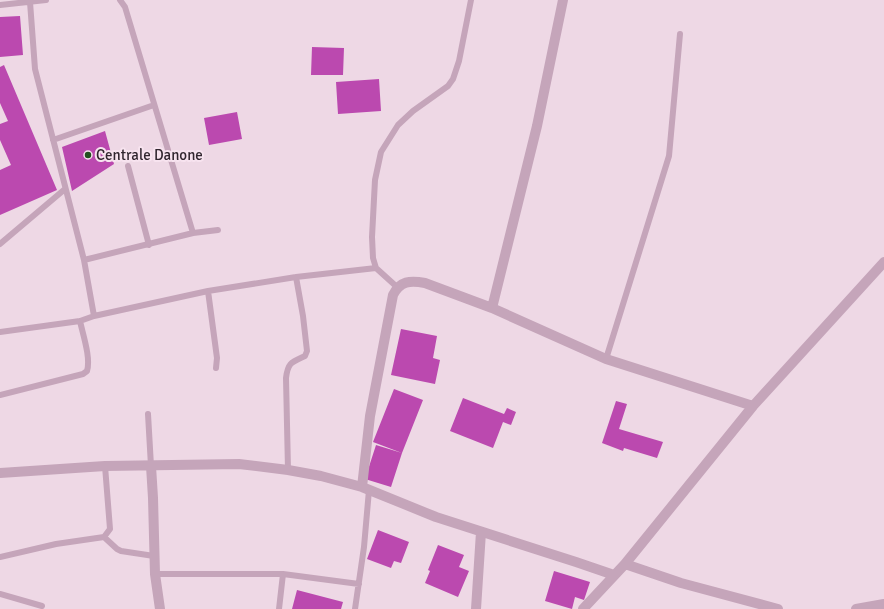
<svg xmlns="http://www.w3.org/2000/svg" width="884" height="609" font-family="Signika,sans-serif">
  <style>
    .building { fill: #bb49af }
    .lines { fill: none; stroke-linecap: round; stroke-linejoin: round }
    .service { stroke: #c5a5ba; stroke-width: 6 }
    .minor { stroke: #c5a5ba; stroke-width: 10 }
    .poi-dot { fill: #224f1f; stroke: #f7e3ef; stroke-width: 1.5 }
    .labels { text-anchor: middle; stroke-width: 4; stroke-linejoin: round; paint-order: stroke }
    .poi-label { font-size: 15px; fill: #31262f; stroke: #f7e3ef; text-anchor: start }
  </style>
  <rect width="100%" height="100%" fill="#eed8e5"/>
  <path class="building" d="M20,16L23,55L0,57V17Z
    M312,47L344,48L343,75H311Z
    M4,65L57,190L0,215V170L11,165L0,140V124L8,121L0,103V67Z
    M379,79L381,111L338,114L336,82Z
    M237,112L242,139L209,145L204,118Z
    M105,131L114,164L72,191L62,147Z
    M401,329L437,336L433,358L440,360L435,384L391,375Z
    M394,389L423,400L402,453L373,442Z
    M463,398L504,414L507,408L516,412L511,425L503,422L493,448L450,431Z
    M616,401L627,404L619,429L663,442L657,458L624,448L623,451L602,443Z
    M376,445L402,453L391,487L365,479Z
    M378,530L409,542L401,563L394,561L391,568L367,559Z
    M438,545L464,555L459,567L469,571L458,597L425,583L430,571L428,570Z
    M554,571L590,582L584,600L575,597L572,609L545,601Z
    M297,590L343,602L341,609H292Z"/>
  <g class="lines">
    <path class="service" d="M120,0L125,7L193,233
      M30,2L35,69L84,260L94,316
      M0,5L46,0
      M53,140L154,105
      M128,166L149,245
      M0,244L65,189
      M84,260L193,233L218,230
      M397,287L376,268L373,258L372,237L375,180L381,152L398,125L413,111L448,86L453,79L459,61L471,0
      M208,291L217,358L216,368
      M0,332L80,321L94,316L208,291L296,277L376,268
      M606,359L669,156L680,34
      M0,395L83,374L87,371C91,358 83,335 80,321
      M148,414L151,466
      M288,470L286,378C288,362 292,362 305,356L307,351L303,316L296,277
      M104,537L117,549L121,551L154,556
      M0,557L56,544L104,537L110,529L105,466
      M155,574H283L359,584
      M0,594L42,606
      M279,609L283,574
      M355,609L364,547L369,490"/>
    <path class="minor" d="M492,308L537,126L563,0
      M151,466L153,498L155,574L160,609
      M0,473L105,466L239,464L288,470L321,476L362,487L436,517L576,562L614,575
      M362,487L370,416L393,295C400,281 410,280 425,283L492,308L606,359L753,406
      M625,564L681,583L778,609
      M476,609L481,532
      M583,609L625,564L753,406L884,262
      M856,609L884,604"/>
  </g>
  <circle class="poi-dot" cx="88" cy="155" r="4"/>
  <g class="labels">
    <g class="poi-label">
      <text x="96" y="160">Centrale Danone</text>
    </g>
  </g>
</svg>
